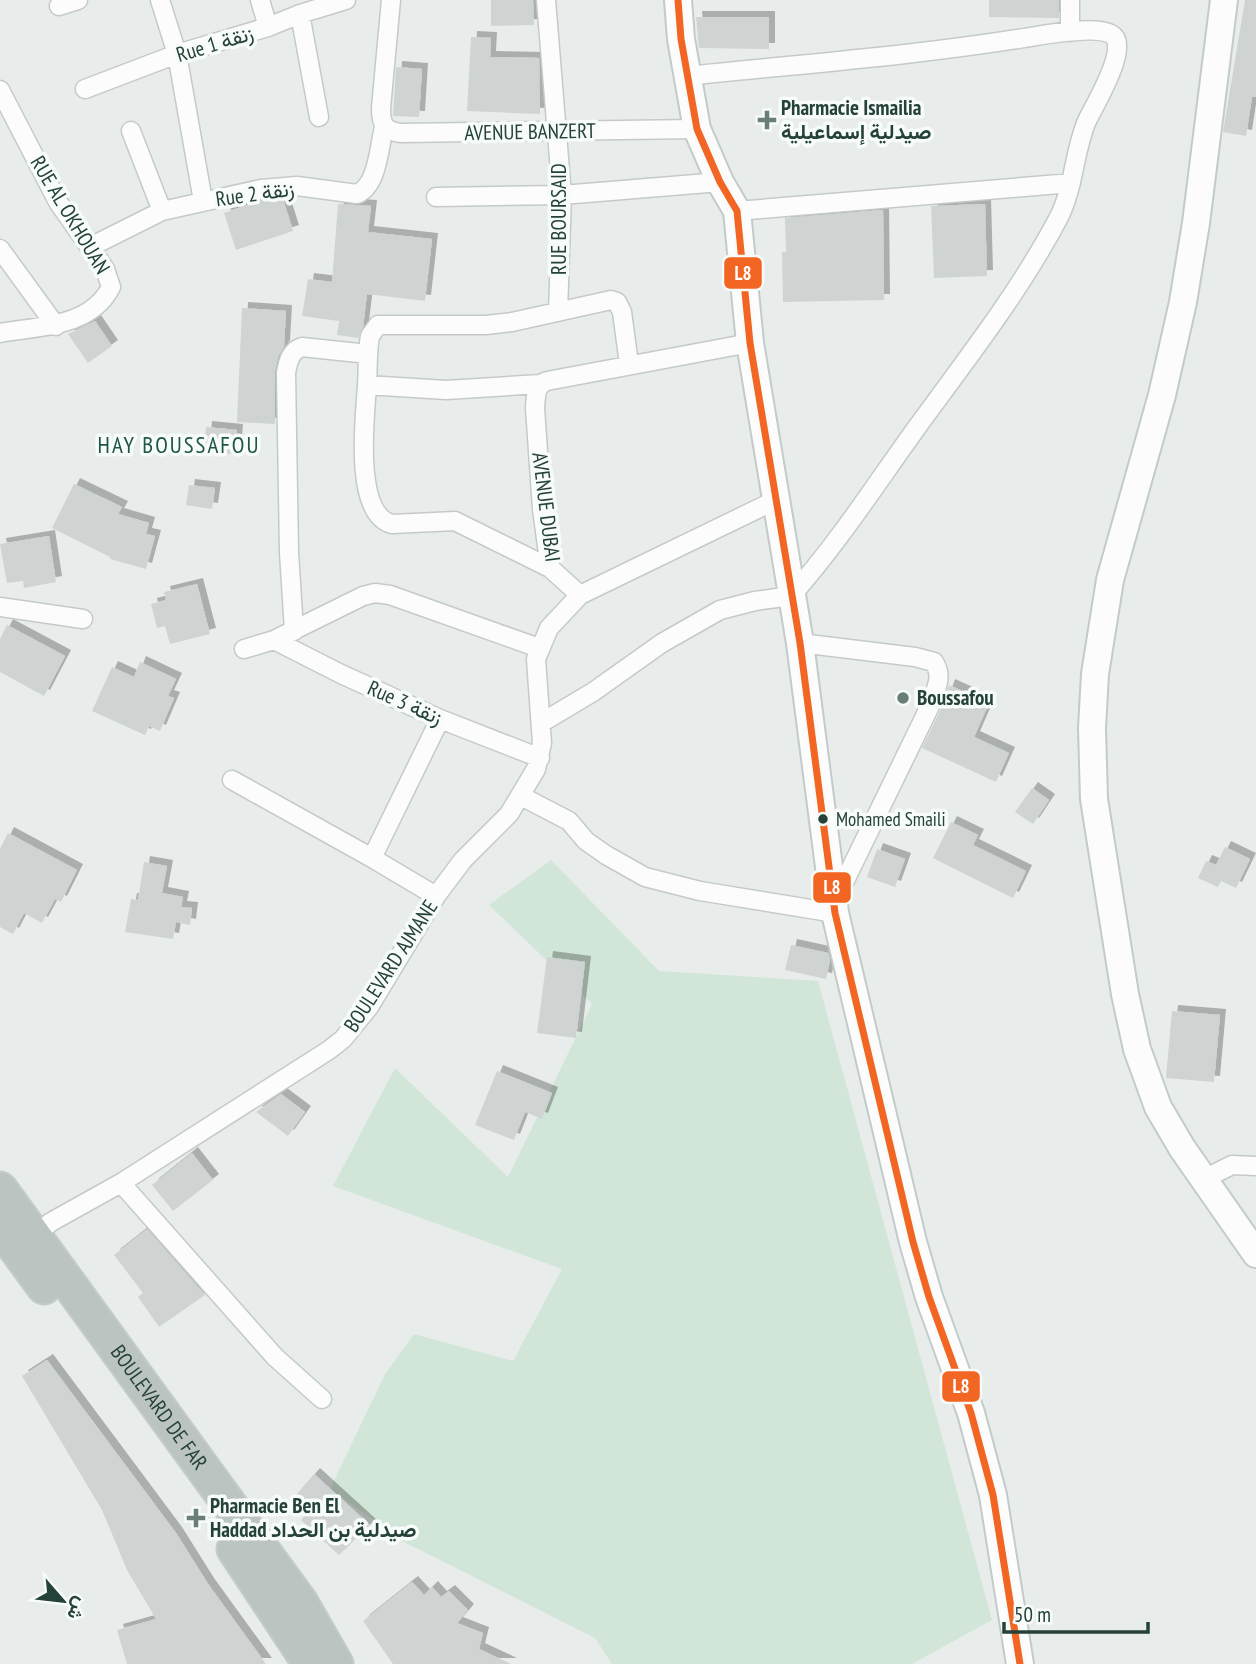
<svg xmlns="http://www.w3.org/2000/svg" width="1256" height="1664" font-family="'PT Sans Narrow',Vazirmatn,sans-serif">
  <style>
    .green { fill: #d1e6d8 }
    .building { fill: #cfd4d2; filter: url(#shadow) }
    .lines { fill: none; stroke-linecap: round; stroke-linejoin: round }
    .street-casing { stroke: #c5cac8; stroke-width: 21 }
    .secondary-casing { stroke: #c3cbc8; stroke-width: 30 }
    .highway-casing { stroke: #c3ccc9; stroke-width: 37 }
    .street { stroke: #fcfcfc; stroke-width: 18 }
    .secondary { stroke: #fcfcfc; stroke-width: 26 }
    .highway { stroke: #bcc4c2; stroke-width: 33 }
    .bus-1-casing { stroke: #f7fbf9; stroke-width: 12 }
    .bus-1 { stroke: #f26522; stroke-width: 7 }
    .poi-dot { fill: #697e78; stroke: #f7fbf9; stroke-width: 2.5 }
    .bus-dot { fill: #24423a; stroke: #f7fbf9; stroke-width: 2.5 }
    .labels { text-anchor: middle; stroke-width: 7; stroke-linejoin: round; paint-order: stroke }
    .bus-label { font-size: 19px; fill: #24423a; stroke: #f7fbf9; text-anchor: start }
    .street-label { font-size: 21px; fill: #24423a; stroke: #f7fbf9 }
    .poi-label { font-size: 21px; font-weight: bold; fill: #24423a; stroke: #f7fbf9; text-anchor: start }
    .neighbourhood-label { font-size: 23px; letter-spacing: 2px; fill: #1f5548; stroke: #f7fbf9 }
    .line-badge { stroke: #f7fbf9; stroke-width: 2.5 }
    .badge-label { font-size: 19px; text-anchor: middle; font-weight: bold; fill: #fff }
  </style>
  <defs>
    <filter id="shadow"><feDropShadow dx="6" dy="-6" stdDeviation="0" flood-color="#0004"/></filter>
  </defs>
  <rect width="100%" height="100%" fill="#e8edeb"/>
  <path class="green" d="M551,860L659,971L818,981L992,1620L912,1664H612L595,1638L404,1542L330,1489L385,1374L414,1334L513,1361L562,1269L333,1186L395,1068L508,1177L592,1004L489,905Z"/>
  <path class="building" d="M491,0H533L534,25L491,26Z
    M989,0H1059V18L989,17Z
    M1245,0H1256V97H1252L1246,136L1223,132Z
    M696,17H769V49L699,48Z
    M471,37L491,38L490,57L539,58L540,114L467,111Z
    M396,67L422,69L419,117L393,116Z
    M283,199L293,231L236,250L224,213L259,201Z
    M338,204L371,206L368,232L432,239L425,301L367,294L363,327L358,338L337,335L339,321L302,316L308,279L332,282Z
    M985,204L987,276L934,278L931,206Z
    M883,210L884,300L783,302L782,252H786L785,218Z
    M242,308L286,311L284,346L278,357L275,371V424L237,422Z
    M95,321L112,346L88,363L68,334Z
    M206,427L237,430L235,454L204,452Z
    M74,484L122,507L118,514L149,523L146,534L155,536L146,569L110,559V557L52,528Z
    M189,485L215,488L212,509L186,505Z
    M49,536L56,582L24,588L23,581L7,583L0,544Z
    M197,584L210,634L170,644L165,626L157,628L151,604L166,600L164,592Z
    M7,625L65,656L44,696L0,672V639Z
    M140,662L176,679L168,696L174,698L160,731L149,726L145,735L92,711L112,667L134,677Z
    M949,685L989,703L974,737L1009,753L996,782L922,748L940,711Z
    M1032,788L1049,800L1033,824L1015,812Z
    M951,822L978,835L973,845L1026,871L1013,898L933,858Z
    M8,833L77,870L61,902L55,899L42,923L24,913L13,934L0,927V849Z
    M1225,847L1250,859L1236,888L1221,881L1218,887L1198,878L1206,861L1216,865Z
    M877,849L905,859L895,887L867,877Z
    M144,862L167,866L162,893L183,897L181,907L192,908L190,925L176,922L173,939L125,932L131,899L138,900Z
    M791,945L828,953L830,960L826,979L785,970Z
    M547,957L585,962L576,1038L537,1033Z
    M1172,1011L1220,1015L1214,1082L1166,1078Z
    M497,1071L552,1093L542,1119L525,1112L514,1140L475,1125Z
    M281,1094L305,1112L288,1136L256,1112Z
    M192,1153L213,1180L173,1211L152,1185Z
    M147,1229L205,1295L159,1327L138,1297L143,1293L114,1255Z
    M47,1360L176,1533L208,1584L266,1664H127L117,1630L156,1619L127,1570L102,1510L22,1376Z
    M314,1474L370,1525L339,1555L301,1520L310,1510L295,1496Z
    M412,1582L424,1595L432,1587L441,1597L449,1591L468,1610L457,1623L483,1633L479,1649L511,1664H393L363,1621Z"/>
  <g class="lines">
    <defs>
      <path id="street" d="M160,0L177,54L203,201
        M260,0L268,27
        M391,0L381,108C381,124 384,131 401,133L697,129
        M546,0L562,195L558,312
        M59,6L78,0
        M300,14L319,117
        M1070,32V0
        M85,89L177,54L268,27L300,14L346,0
        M0,90L58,202L105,269L111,287C90,328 38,326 0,333
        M131,131L162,211
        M436,197L562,195L720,182
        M737,211L1071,183
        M90,247L162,211L261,189L297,186L357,194C378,185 379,147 384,127
        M0,249L56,326
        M367,385L446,390L540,384
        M550,568L455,521L392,524C353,514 365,416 367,386C368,369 367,352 370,336L378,325H486L512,322L611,300L617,302L622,312L629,364
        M580,595L550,568L542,509L535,408C536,396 535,385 547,381L750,343
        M0,607L83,619
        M294,631L289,552L286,373C288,362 290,351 302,347L368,354
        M274,640L341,674L440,719L540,758
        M800,643L915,657L934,662C944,677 935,690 930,706L834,903
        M244,649L274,640L363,596L375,593L390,595L539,648
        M541,723L593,692L662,643L720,610L755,601L791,596C838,543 874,487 915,430C965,361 1019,293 1059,217C1074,187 1074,153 1086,123C1093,107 1132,45 1111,34C1094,25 1043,35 1024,38C912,56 800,64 687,76
        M232,780L372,858L436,896
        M521,796L569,821L586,841L606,855L645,877L700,891L835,913
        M372,858L440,719
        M1204,1179L1232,1165L1256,1166
        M121,1183L275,1357L322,1399
        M35,1235L51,1222L121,1183L329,1050L343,1039L369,1007L436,896L463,860L509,814L536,769L542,743L536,659L549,628L580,595L776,500"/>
      <path id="secondary" d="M678,0L681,39L697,129L720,182L737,211L750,343L800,643L835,913L913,1242L929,1297L971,1413L993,1495L1020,1664
        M1224,0L1196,223L1183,302L1162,395L1110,580L1095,674L1092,728L1094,799L1125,994L1137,1049L1158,1107L1182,1148L1256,1254"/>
      <g id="highway">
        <path id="s1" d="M0,1189L301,1603L336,1664"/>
        <path d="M0,1227L44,1287"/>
        <path d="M234,1549L310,1664"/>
      </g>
    </defs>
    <use href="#street" class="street-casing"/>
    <use href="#secondary" class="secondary-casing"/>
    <use href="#highway" class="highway-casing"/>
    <use href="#street" class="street"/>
    <use href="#secondary" class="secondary"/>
    <use href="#highway" class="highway"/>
    <defs>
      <path id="bus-1" d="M678,0L681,39L697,129L720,182L737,211L750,343L800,643L835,913L913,1242L929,1297L971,1413L993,1495L1020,1664"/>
    </defs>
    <use href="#bus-1" class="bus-1-casing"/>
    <use href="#bus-1" class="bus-1"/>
  </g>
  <g class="poi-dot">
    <path d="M763.5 109.5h7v7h7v7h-7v7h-7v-7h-7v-7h7z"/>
    <circle cx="903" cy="698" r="7"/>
    <path d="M192.5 1507.5h7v7h7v7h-7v7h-7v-7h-7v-7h7z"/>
  </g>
  <circle class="bus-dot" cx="823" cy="819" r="6"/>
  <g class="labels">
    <g class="bus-label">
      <text x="836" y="826">Mohamed Smaili</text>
    </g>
    <g class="street-label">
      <text transform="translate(215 44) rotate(-17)" y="7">Rue 1 زنقة</text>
      <text transform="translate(530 132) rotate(-1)" y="7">AVENUE BANZERT</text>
      <text transform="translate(255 194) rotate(-8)" y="7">Rue 2 زنقة</text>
      <text transform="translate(70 215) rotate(59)" y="7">RUE AL OKHOUAN</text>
      <text transform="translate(559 219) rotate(-90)" y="7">RUE BOURSAID</text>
      <text transform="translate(546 507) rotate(83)" y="7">AVENUE DUBAI</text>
      <text transform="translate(405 703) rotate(24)" y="7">Rue 3 زنقة</text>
      <text transform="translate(391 966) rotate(-57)" y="7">BOULEVARD AJMANE</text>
      <text dy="7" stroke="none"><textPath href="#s1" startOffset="270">BOULEVARD DE FAR</textPath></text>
    </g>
    <g class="poi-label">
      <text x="781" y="115">Pharmacie Ismailia<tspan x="781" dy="24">صيدلية إسماعيلية</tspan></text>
      <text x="917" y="705">Boussafou</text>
      <text x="210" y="1513">Pharmacie Ben El<tspan x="210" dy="24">Haddad صيدلية بن الحداد</tspan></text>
    </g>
    <g class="neighbourhood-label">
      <text x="179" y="453">HAY BOUSSAFOU</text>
    </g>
  </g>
  <g class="line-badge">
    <rect x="723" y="256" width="40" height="34" rx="7" fill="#f26522"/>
    <rect x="812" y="871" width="40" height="33" rx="7" fill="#f26522"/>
    <rect x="941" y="1370" width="40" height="33" rx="7" fill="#f26522"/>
  </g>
  <g class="badge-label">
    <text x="743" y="280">L8</text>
    <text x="832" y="894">L8</text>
    <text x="961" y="1393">L8</text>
  </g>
  <g transform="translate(63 1601) rotate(118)" stroke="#f7fbf9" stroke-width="5" paint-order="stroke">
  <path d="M0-5L12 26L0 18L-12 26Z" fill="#24423a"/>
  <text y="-10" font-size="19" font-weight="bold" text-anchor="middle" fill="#24423a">ش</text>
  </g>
  <path d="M1004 1622v10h144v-10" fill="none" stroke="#24423a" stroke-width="3.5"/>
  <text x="1014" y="1622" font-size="21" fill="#24423a" stroke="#f7fbf9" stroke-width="5" paint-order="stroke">50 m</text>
</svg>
